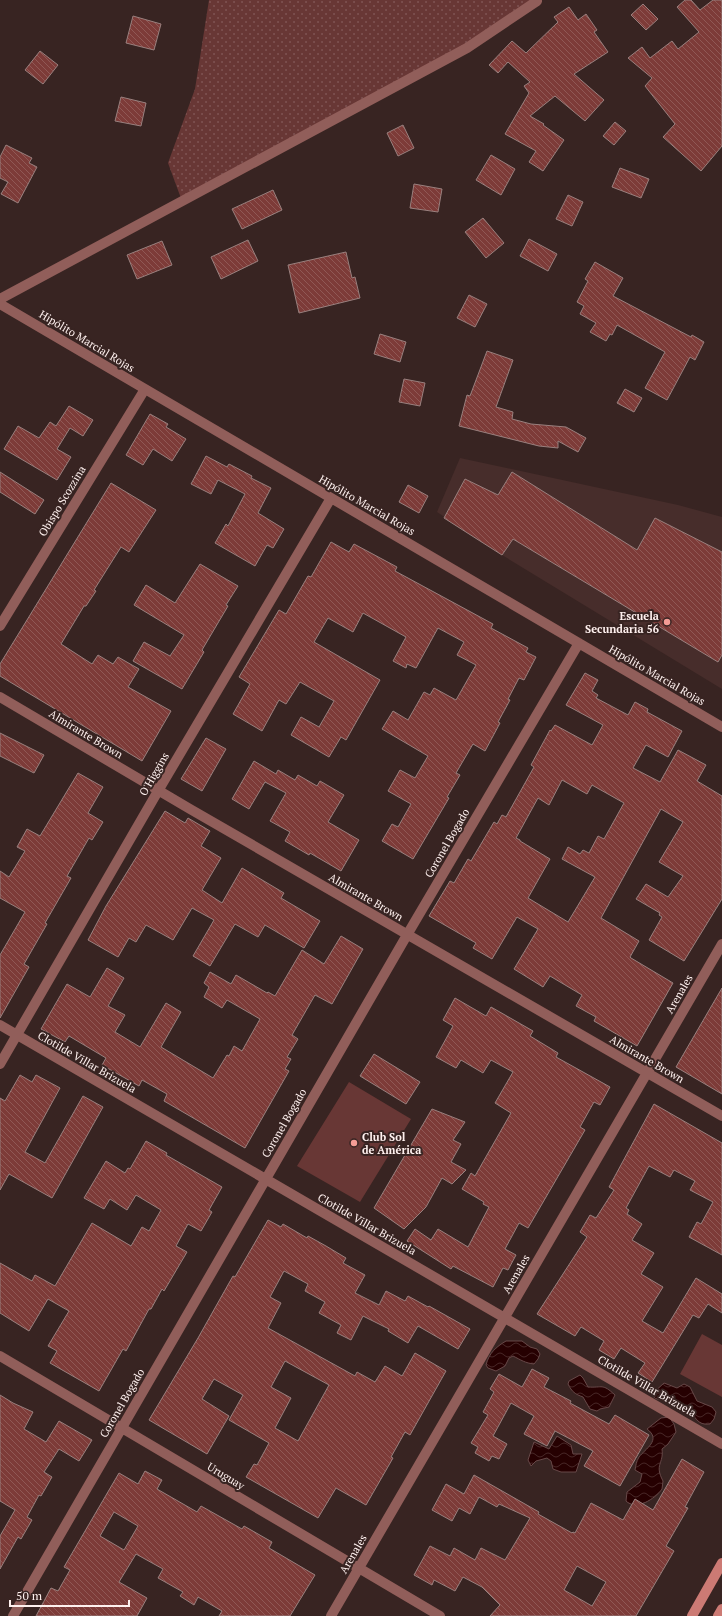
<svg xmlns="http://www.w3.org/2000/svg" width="722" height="1616" font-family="'PT Serif',serif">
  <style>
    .built { fill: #472d2b }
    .grass { fill: url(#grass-dots) }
    .green { fill: #683735 }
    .water { fill: url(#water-waves); stroke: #674848 }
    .building { fill: url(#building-back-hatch); stroke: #99807e; fill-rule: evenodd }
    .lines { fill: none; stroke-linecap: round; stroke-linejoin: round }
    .street { stroke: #915e5a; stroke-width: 10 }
    .secondary { stroke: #cc7a74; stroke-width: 10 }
    .poi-dot { fill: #f59c95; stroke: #382422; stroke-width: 1.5 }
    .labels { text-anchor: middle; stroke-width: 4; stroke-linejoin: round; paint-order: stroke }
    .street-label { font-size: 11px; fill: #fef0ee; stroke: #382422 }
    .poi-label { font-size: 11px; font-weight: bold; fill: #fef0ee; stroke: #382422; text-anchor: end }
  </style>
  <defs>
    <pattern id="grass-dots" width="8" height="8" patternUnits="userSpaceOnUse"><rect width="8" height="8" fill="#683735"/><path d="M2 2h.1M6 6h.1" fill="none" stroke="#7f5453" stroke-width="1.8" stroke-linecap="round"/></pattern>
    <pattern id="water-waves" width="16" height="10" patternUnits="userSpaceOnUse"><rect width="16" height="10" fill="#260001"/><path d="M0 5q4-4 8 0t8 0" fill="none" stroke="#472626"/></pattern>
    <pattern id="building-back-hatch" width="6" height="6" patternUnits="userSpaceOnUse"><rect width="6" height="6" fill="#7d3b38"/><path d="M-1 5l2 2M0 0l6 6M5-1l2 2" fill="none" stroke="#905855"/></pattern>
  </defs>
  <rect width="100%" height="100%" fill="#382422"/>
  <path class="built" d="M460,458L678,505L722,517V689L502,555L437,512Z"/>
  <path class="grass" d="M209,0H538L467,48L182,201L168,163L195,89Z"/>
  <path class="green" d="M349,1082L411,1119L360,1202L297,1166Z
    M702,1334L722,1345V1397L680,1374Z"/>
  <path class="water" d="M506,1341H522L530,1347L537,1349L540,1354L538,1359L534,1364C525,1363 521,1360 513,1356L509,1358L505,1366L496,1371L488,1368L486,1365C489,1353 496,1347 506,1341Z
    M580,1375L583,1378L588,1387C603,1388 602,1383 615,1395L609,1407L600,1409L597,1411L590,1409L583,1397C575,1394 572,1392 568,1384L569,1381Z
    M664,1383L677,1388L684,1384L690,1387L697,1401L712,1407L716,1412L714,1419L710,1424C697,1426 695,1416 688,1408L678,1407L674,1399C666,1398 655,1403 652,1394Z
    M669,1417L674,1424L676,1432L668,1444L662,1449C664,1464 654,1464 663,1481L662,1489C655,1499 636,1511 626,1501L627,1492L640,1482L642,1474L635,1470C636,1465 636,1462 639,1457C645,1449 662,1440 647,1429L661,1418Z
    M557,1436L571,1445L573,1454H582L576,1472H561L553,1469L551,1461L547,1458L536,1461L531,1466L528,1460L534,1442L549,1449Z"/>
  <path class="building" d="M685,0H691L700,10L713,0H722V146L701,171L663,137L675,124L645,86L652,78L628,58L642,47L650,58L672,41L678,49L699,32L677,7Z
    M643,4L658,19L646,30L631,15Z
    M569,7L578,20L586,14L597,30L594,32L608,52L574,74L604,100L585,121L555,96L530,116L544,124L543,125L564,140L543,171L529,162L536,151L505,134L529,93L524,86L530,82L508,62L498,73L489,65L512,41L526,53L558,22L554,17Z
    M133,16L161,24L154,50L126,43Z
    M40,51L58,65L43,84L25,70Z
    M121,97L146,103L141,126L115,121Z
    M615,122L626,131L614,145L603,136Z
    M403,125L414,148L398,156L387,133Z
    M6,145L32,158L29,163L37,167L18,203L1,194L8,182L0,178V157Z
    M491,155L515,169L501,195L476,180Z
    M620,168L649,179L641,198L612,187Z
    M414,184L442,189L438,212L410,208Z
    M273,190L282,210L242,229L232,209Z
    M568,195L583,202L572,226L556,219Z
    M483,218L504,243L486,258L465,232Z
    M529,239L557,254L548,271L520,256Z
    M248,240L258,261L221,279L211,257Z
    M162,241L172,265L137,279L127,255Z
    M346,252L352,278L355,277L360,298L299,313L288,265Z
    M595,262L623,278L613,296L691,337L692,335L704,342L695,360L690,357L667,400L645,388L665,352L617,325L612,335L610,334L606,341L590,332L596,323L580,314L584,306L577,302L588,281L585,279Z
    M469,295L487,304L475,327L457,318Z
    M380,334L406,342L400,362L374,354Z
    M487,351L513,360L496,407L513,412L512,419L531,424L566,427L586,438L578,452L558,441V448L539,446L459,426L467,395L470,396Z
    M404,379L425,383L420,406L399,402Z
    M625,389L642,398L634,412L617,403Z
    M69,406L93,420L83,436L70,428L57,449L71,457L57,480L4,449L18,426L39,438L50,422L56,426Z
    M150,414L168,424L166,427L186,439L172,461L153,449L143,465L126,455Z
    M206,456L227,467L229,464L252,476L251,478L271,488L258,513L284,529L273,548L267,545L255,566L215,543L226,524L228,526L245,494L218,480L211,494L191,484Z
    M0,472L44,500L35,514L0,492Z
    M512,472L637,550L655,518L722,552V655L718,662L513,539L502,555L444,518L465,479L498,495Z
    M111,483L156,510L129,552L121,547L94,590L96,591L86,606H84L61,644L92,664L98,655L113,664L118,657L139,669L128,687L171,711L142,761L0,676V664Z
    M408,485L428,496L419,513L399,502Z
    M331,542L349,552L354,544L397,567L395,571L493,624L491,628L528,648L526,652L536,657L524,680L519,678L508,699L510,700L498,722L500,723L485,751L473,744L456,773L460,775L447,797L449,798L413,859L382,841L392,824L398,827L411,804L388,791L400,770L415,778L428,756L382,729L393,711L408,720L424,692L430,695L434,688L456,700L476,665L457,655L464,642L438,628L416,668L407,664L406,668L393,661L406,637L363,613L353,632L328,618L314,642L380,680L346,740L341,737L329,757L291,735L301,717L319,727L334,701L300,682L286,704L279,700L262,731L233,714L250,684L239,677L279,610L286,614L308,576L311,577Z
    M200,564L238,586L226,605L228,606L202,650L204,652L182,689L133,661L144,642L170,656L184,635L134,605L146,585L175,603Z
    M585,673L598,680L592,691L598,695L596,698L628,715L635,702L648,709L647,712L682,731L668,757L646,745L633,768L660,782L678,750L706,765L697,781L722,796V899L684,961L649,940L662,917L659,915L660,913L636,899L646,884L668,897L683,876L659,862L683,822L661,809L601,918L639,941L630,957L631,958L673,983L637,1046L594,1021L596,1017L576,1006L582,995L550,976L543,987L514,969L538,929L517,917L492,959L473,948L476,943L429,916L450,881L454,883L468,859L471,861L494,822L497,824L502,815L506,817L534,767L531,765L550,730L551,731L555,725L592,745L603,725L566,705ZM562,780L587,794L592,785L624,803L604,839L598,836L589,853L583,850L580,854L568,847L562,859L595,877L568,922L528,898L550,859L520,841V840L516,838L538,798L549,805Z
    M0,733L44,755L34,773L0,756Z
    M206,738L226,749L202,791L181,779Z
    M254,761L276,774L278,770L295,780L298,775L317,786L320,781L344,795L328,822L359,840L341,871L310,853L309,855L285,841L290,832L270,821L286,793L265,782L249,809L232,799Z
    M78,773L103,787L88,813L103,822L92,840L89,838L67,876L71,878L45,923L47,924L24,964L29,967L0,1018V955L25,912L0,898V871L9,877L25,851L17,847L27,829L40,836Z
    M165,811L185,823L188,818L210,831L201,846L221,858L202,890L222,903L242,868L284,893L281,898L320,921L304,948L265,925L258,937L235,924L210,966L193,956L214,920L192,908L173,940L146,925L136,942L129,938L118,957L88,940L106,906Z
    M341,936L363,949L332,1004L315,995L292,1035L298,1039L287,1057L291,1059L285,1069L289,1071L245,1148L164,1101L167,1094L142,1080L139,1086L102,1065L106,1058L69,1036L65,1042L41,1029L67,984L90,997L107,968L124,978L108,1006L125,1015L115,1032L140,1047L166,1003L181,1012L161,1047L213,1078L227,1055L229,1056L234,1046L242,1051L260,1019L227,1000L222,1008L204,997L209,987L204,983L210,972L231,984L236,975L267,993L268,992L275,996L302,950L324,964Z
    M722,988V1094L676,1067Z
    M455,998L486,1016L491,1007L533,1031L530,1036L558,1053L556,1057L610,1087L600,1105L594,1102L580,1127L585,1130L528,1228L519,1223L505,1249L516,1255L508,1270L503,1268L493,1287L453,1266L451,1269L407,1241L415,1229L431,1240L438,1229L468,1247L489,1207L483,1204L484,1202L462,1189L471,1173L475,1176L511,1113L495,1103L513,1072L491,1060L483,1073L461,1060L456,1068L436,1057L453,1026L443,1020Z
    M374,1054L420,1082L406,1104L360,1076Z
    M20,1075L32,1082L36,1075L60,1088L25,1152L45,1163L83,1096L103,1107L52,1198L9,1174L0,1190V1098L5,1101Z
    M654,1104L722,1143V1255L689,1237L697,1222L701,1224L713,1202L690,1190L695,1181L674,1170L670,1177L649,1166L626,1208L629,1210L627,1214L642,1224L632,1240L654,1253L641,1274L663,1287L642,1321L663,1333L696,1278L722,1294V1313L708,1304L699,1318L693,1315L652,1382L638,1373L645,1363L621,1348L614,1359L599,1350L604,1341L581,1327L575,1336L537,1314L587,1237L580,1232L590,1215L596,1218L614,1190L609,1187Z
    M432,1109L465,1122L453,1140L461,1144L451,1162L466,1170L452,1184L442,1178L426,1207L404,1229L374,1208Z
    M146,1141L167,1153L166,1155L222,1187L209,1210L212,1212L201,1231L188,1224L176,1246L187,1252L164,1291L162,1289L151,1309H149L126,1351L123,1349L99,1391L50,1363L57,1351L48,1346L69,1311L48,1299L29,1331L0,1313V1263L32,1281L35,1275L55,1286L92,1223L131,1246L142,1227L149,1231L161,1210L136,1195L127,1210L110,1199L104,1209L84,1198L106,1161L125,1173L128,1168L130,1169Z
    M268,1220L281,1227L283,1224L307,1238L308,1236L326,1246L346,1258L343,1263L365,1275L355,1293L379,1305L386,1291L405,1301L408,1296L428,1307L429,1306L470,1329L458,1349L418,1326L408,1343L388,1331L389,1329L363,1316L351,1340L337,1333L341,1325L319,1313L325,1302L305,1291L308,1284L284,1271L270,1297L281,1303L268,1328L355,1376L357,1372L375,1382L385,1366L402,1376L415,1353L446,1371L410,1435L405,1432L391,1457L393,1458L366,1505L336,1488L318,1518L246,1477L254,1464L257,1465L269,1443L229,1420L243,1395L214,1379L202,1399L229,1416L207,1454L149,1420L198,1338L233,1276L235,1277ZM285,1361L329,1385L298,1441L275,1428L291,1398L271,1387Z
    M532,1369L549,1378L544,1387L571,1401L570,1403L609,1424L615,1415L649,1435L620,1486L584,1466L593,1451L555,1431L547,1446L524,1434L534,1416L511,1403L493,1436L507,1444L499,1459L492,1456L489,1461L475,1453L478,1447L471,1443L488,1415L483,1412L494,1392L490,1389L499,1374L522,1387Z
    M0,1395L13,1403L33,1412L24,1429L46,1442L59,1421L92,1440L79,1461L59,1449L44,1472L52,1477L41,1496L39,1495L27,1517L32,1520L21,1539L18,1537L0,1569V1536L15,1510L0,1501Z
    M682,1459L704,1472L685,1507L688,1508L666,1546L674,1551L636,1616H490L500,1605L482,1587L463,1577L455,1591L434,1580L432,1585L414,1575L430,1546L450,1556L454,1548L475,1560L481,1548L505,1560L530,1518L499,1504L497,1507L479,1497L470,1514L459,1508L452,1521L432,1510L446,1484L464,1494L474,1475L539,1512L538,1514L572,1533L573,1532L575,1533L591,1503L623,1520L635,1499L653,1510ZM577,1566L606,1582L592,1606L564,1590Z
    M145,1471L162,1480L157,1489L197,1512L201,1506L242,1529L244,1526L272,1542L269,1548L315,1575L290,1616H219L222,1611L198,1597L194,1605L180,1596L183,1592L158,1578L163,1569L136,1554L119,1582L147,1598L137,1616H36L51,1588L58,1591L70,1570L64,1567L119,1473L138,1484ZM114,1512L138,1526L124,1550L100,1536Z"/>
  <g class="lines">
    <path class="street" d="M0,299L467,48L537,1
      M0,304L722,727
      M0,626L145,389
      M0,697L190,809L722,1116
      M0,1025L722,1444
      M0,1064L158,791L331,498
      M0,1356L440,1616
      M13,1616L407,935L579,643
      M331,1616L722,944"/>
    <path class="secondary" d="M692,1616L722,1563
      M718,1616L722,1609"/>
  </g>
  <g class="poi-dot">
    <circle cx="667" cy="622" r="4"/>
    <circle cx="354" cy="1143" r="4"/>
  </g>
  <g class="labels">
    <g class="street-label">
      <text transform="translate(87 341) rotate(31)" y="4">Hipólito Marcial Rojas</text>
      <text transform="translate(62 501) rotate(-59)" y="4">Obispo Scozzina</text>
      <text transform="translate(367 505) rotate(30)" y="4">Hipólito Marcial Rojas</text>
      <text transform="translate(657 675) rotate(30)" y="4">Hipólito Marcial Rojas</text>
      <text transform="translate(86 734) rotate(31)" y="4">Almirante Brown</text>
      <text transform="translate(154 774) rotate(-60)" y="4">O'Higgins</text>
      <text transform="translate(447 843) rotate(-60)" y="4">Coronel Bogado</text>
      <text transform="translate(366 897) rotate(30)" y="4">Almirante Brown</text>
      <text transform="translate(679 994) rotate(-60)" y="4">Arenales</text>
      <text transform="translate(647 1059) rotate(30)" y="4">Almirante Brown</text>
      <text transform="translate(87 1062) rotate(30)" y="4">Clotilde Villar Brizuela</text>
      <text transform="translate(284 1123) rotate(-60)" y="4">Coronel Bogado</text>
      <text transform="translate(367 1224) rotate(30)" y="4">Clotilde Villar Brizuela</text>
      <text transform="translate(516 1274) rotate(-60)" y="4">Arenales</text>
      <text transform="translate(647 1386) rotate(30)" y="4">Clotilde Villar Brizuela</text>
      <text transform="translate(122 1403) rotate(-60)" y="4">Coronel Bogado</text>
      <text transform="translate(226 1476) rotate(31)" y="4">Uruguay</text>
      <text transform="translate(353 1554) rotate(-60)" y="4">Arenales</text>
    </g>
    <g class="poi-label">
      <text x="659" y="620">Escuela<tspan x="659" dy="13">Secundaria 56</tspan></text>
      <text x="362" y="1141" text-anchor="start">Club Sol<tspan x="362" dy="13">de América</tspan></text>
    </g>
  </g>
  <path d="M10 1600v6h119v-6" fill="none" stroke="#fef0ee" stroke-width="2"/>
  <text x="16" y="1600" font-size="12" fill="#fef0ee" stroke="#382422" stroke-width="3" paint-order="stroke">50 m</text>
</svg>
